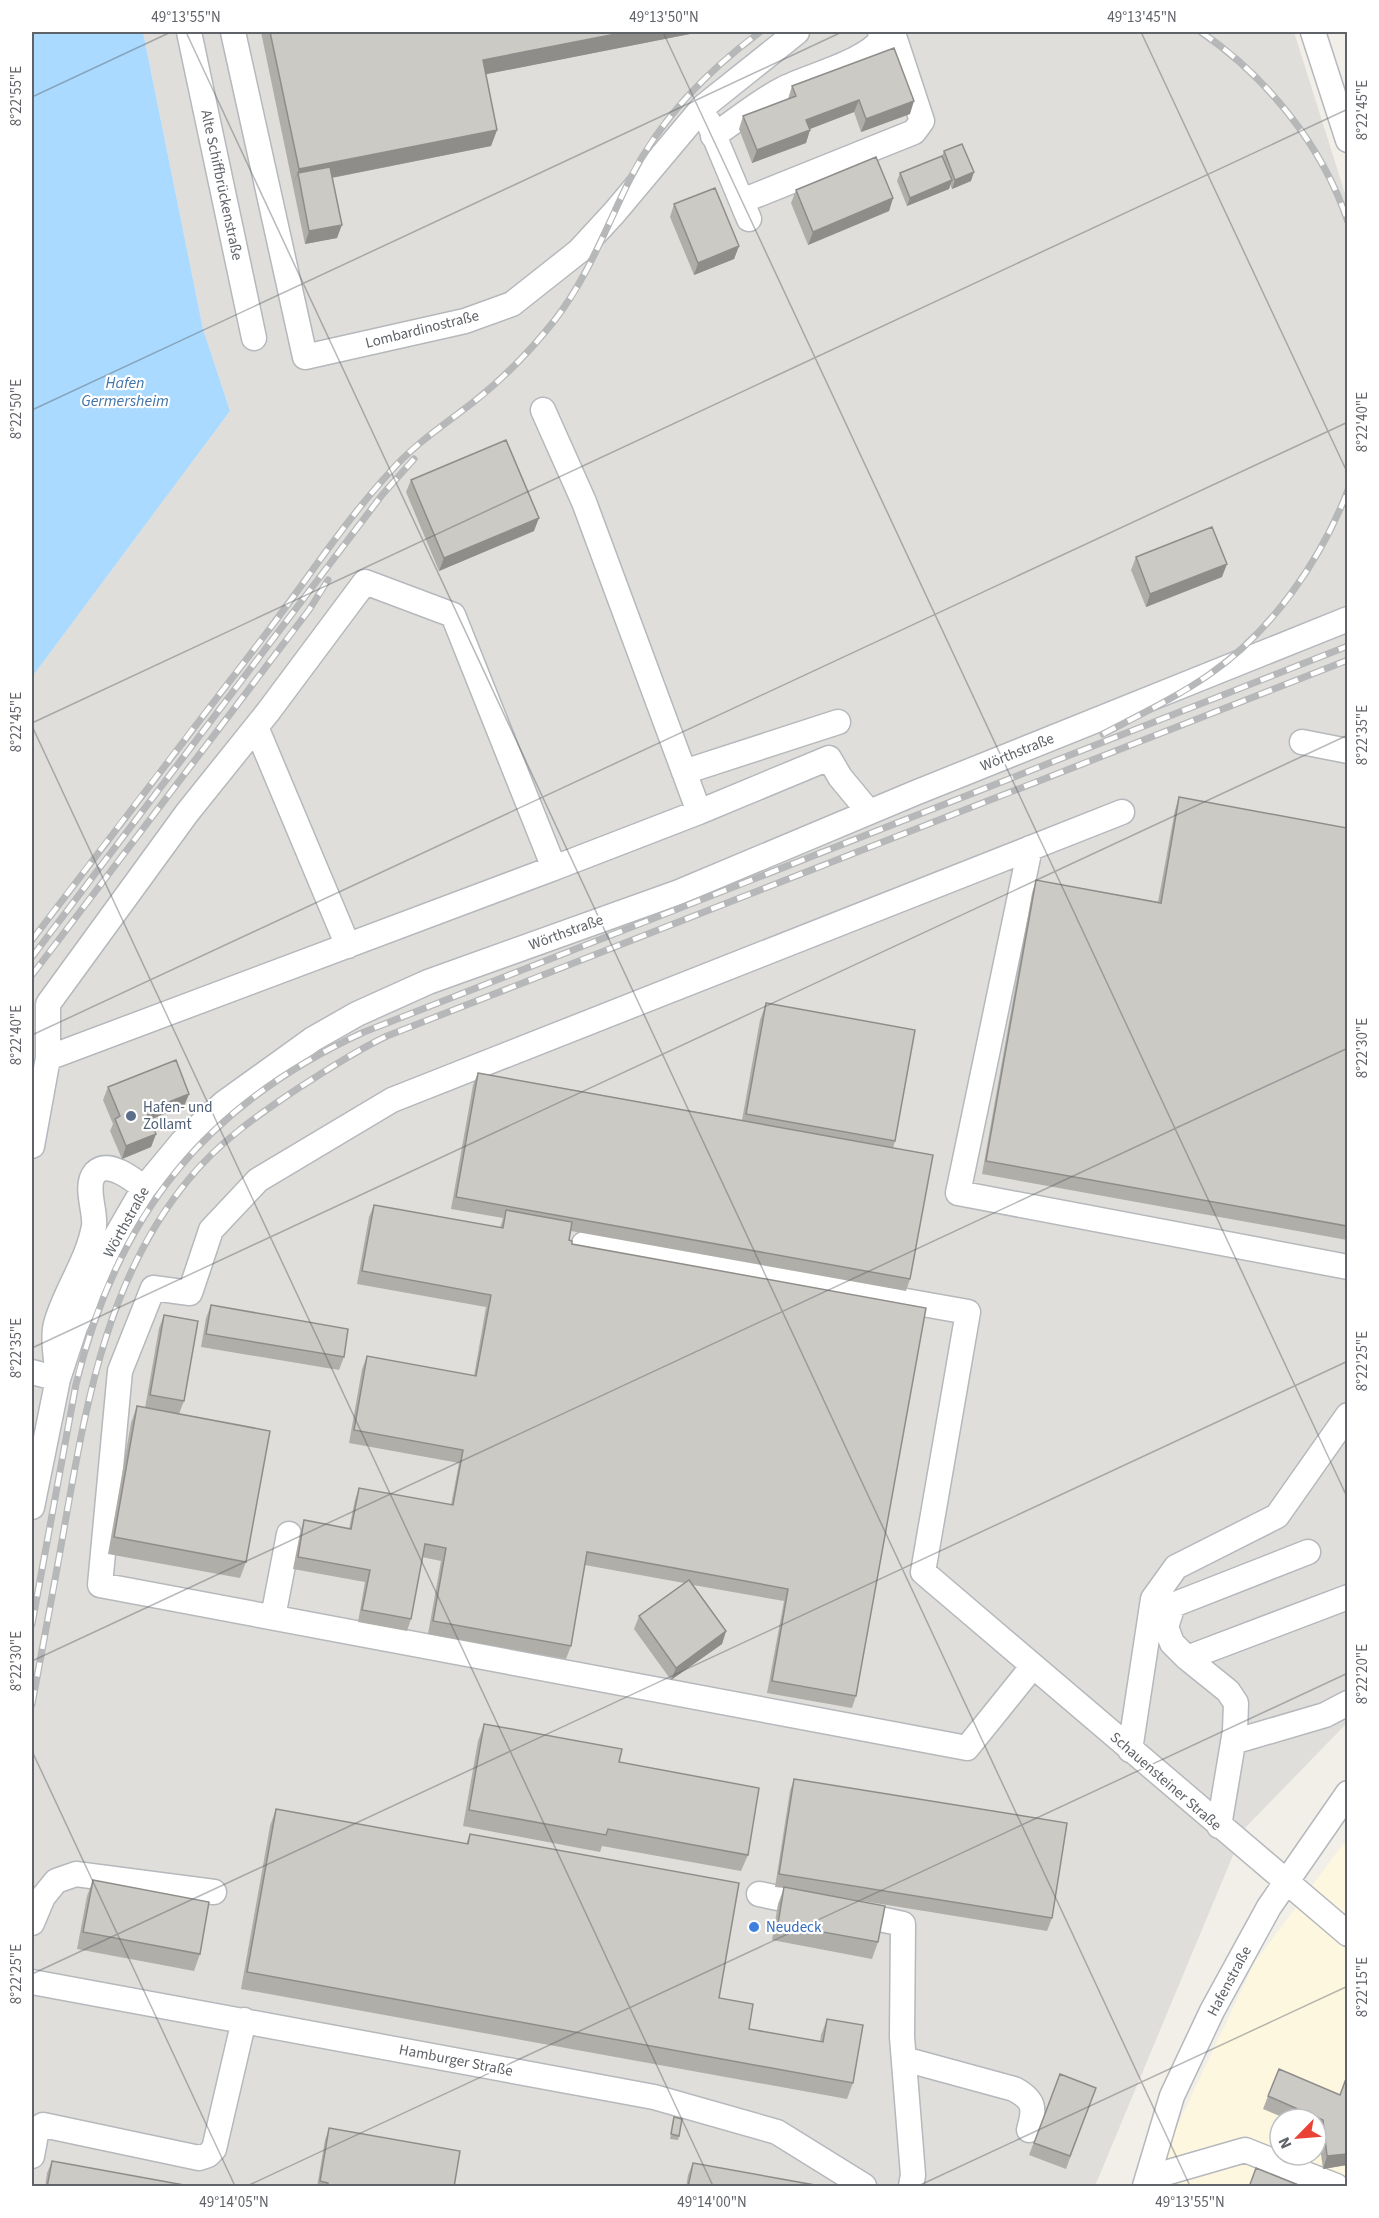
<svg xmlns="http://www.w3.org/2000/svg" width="1379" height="2218" font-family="'Source Sans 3',sans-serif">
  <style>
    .commercial { fill: #fef7e0; fill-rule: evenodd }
    .industrial { fill: #e0deda }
    .water { fill: #aadaff }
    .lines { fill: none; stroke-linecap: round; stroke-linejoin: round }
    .minor-casing { stroke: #b5b8bc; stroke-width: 27 }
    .minor { stroke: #fff; stroke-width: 24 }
    .rail-casing { stroke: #b6b7b8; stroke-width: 7 }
    .rail { stroke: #fff; stroke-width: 4.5; stroke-dasharray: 14; stroke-linecap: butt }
    .wall { fill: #afaea9 }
    .shaded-wall { fill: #8f8d8a }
    .building { fill: #cccac5; stroke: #8f8d8a; stroke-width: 1.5 }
    .ticks { fill: none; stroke: #5f6368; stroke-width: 1.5; stroke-opacity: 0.45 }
    .service-dot { fill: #5c6f8a; stroke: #fff; stroke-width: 2 }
    .shop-dot { fill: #3f7fe0; stroke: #fff; stroke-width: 2 }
    .labels { text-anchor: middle; stroke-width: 4.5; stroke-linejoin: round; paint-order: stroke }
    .street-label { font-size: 15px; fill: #5f6368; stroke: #fff }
    .service-label { font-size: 15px; fill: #4e5e75; stroke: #fff; text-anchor: start }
    .shop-label { font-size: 15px; fill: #366cbe; stroke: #fff; text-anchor: start }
    .water-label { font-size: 16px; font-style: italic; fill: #4174aa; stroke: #fff }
    .neatline { fill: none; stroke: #5f6368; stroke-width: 2 }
    .ticks-label { font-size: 15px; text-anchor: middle; fill: #5f6368 }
  </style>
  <rect width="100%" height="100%" fill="#f1efe8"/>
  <path class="commercial" d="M1347,1839V2186H1160L1172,2137L1255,1962ZM1280,2119H1316V2155H1280Z"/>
  <path class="industrial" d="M143,32H1294L1348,203L1347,1723L1244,1829L1095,2186H32V677L230,411L203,329Z"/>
  <path class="water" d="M32,32H143L203,329L230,411L32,677Z"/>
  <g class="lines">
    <defs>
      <path id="minor" d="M189,32L254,338
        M233,32L305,357L465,321L512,304L579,251L614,213L703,107L797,32
        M1313,32L1348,140
        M708,121L749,219
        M713,136C736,121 759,101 783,89C808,76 869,61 882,38L880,32
        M742,201L914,132L922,121L895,39L882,38
        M543,410L584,502L699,812
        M256,727L348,946
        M1302,742L1348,751
        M684,772L838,722
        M1030,848L958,1193L1348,1267
        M554,868L699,812L829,758L840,777L869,812
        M32,1146L48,1058V1004L187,813L268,712L365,582L453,615L554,868L48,1058
        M584,1244L968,1312L923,1572L1348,1934
        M32,1372L58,1379C57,1364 52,1338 56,1324C65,1291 88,1261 94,1226C96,1211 84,1186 95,1173C108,1159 134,1180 144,1188
        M32,1507L58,1379L75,1327L115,1238L144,1188L183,1141L224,1103L313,1039L357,1014L428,982L679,892L915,793L1348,619
        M273,1617L289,1534
        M1187,1658L1348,1597
        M1033,1666L967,1748L100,1585L120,1371L153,1288L190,1293L211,1230L258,1180L392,1100L1122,812
        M1233,1742L1325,1715L1348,1703
        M1130,1750L1153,1599L1176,1567L1277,1516L1348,1415
        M1219,1826L1235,1731L1236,1703L1228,1691L1187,1658L1172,1643L1166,1627L1173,1605L1308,1552
        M759,1894L812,1905
        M852,1913L903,1924L902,2037L913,2175L911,2186
        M32,1923L43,1897L56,1881L76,1874L214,1892
        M32,1982L654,2097L777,2132L864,2186
        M904,2059L1014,2089C1035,2100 1035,2109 1029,2130
        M32,2156L37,2129L43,2125L199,2158L208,2155L214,2149L244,2020
        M1148,2178L1245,2150L1336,2186
        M1145,2186L1172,2096L1212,2011L1269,1907L1348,1793"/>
    </defs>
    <use href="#minor" class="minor-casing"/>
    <use href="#minor" class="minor"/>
    <defs>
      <path id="rail" d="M1201,32C1267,77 1322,145 1348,222
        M1103,734C1139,715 1177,697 1210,674C1272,631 1321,560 1348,490
        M32,940C110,837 189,734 268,631C308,578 345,521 390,472C414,444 447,423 476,400C505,377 531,350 554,321C587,279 606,228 629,181C660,119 705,73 760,32
        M32,957L382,495L414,459
        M32,975L309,610L328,580
        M32,1624L76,1384C118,1214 205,1105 364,1032L1348,646
        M32,1704C44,1640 56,1576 67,1512C88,1393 110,1274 189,1179C219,1142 258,1115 297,1089C327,1070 355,1051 387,1036L1348,660"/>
    </defs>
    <use href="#rail" class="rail-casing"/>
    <use href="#rail" class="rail"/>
  </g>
  <path class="wall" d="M261,32H700L486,74L497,130L491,146L332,178L337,238L305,244Z
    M894,48L910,114L861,132L854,112L810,129L806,143L752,163L739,129L743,116L788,99L792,86Z
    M944,151L971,181L952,189L950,184L949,189L907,206L897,181L900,173L942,156Z
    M796,190L893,198L889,211L808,245L791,203Z
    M674,204L739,246L734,259L694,275L670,217Z
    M411,480L534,531L439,571L406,492Z
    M1136,557L1222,577L1146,607L1131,570Z
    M1179,797L1347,828V1240L982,1174L1032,893L1036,880L1158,902L1175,810Z
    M766,1003L895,1141L893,1148L910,1279L906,1291L571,1231L569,1240L856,1696L852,1708L767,1693L784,1601L693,1585L726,1631L722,1644L671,1680L634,1629L639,1616L684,1583L585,1565L571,1646L566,1659L428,1634L441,1561L422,1557L411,1619L407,1631L358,1622L365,1582L293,1569L300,1533L304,1520L349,1529L355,1500L359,1488L451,1505L459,1463L349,1443L362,1369L367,1356L474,1376L486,1307L357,1284L369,1217L374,1205L500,1228L503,1218L451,1209L473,1085L478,1073L742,1120L760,1020Z
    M108,1087L189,1094L184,1106L150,1120L156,1134L151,1147L122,1159L110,1131L113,1124L103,1100Z
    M211,1305L344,1357L339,1370L201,1347L206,1318Z
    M164,1315L184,1401L179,1414L145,1408L159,1328Z
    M137,1406L246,1562L240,1578L108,1554L131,1423Z
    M484,1724L619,1762L748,1855L741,1871L602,1846L600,1852L463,1826L478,1741Z
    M794,1779L1052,1918L1047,1931L832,1896L878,1942L872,1959L772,1940L778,1904L784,1888L775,1887L790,1791Z
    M276,1809L466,1844L470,1834L719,1998L749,2029L820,2042L821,2035L827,2019L853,2083L847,2099L241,1989L270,1826Z
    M93,1880L200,1954L194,1971L77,1949L87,1896Z
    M1060,2074L1096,2088L1066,2169L1029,2155Z
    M1340,2095L1347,2165L1323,2169L1318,2133L1316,2132V2119H1287L1263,2109L1268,2096Z
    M674,2117L679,2136L678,2140L670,2139Z
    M329,2128L454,2187H317L325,2140Z
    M52,2161L195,2187H45L47,2173Z
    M693,2163L820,2187H686L688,2175Z"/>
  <path class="shaded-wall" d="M626,32H700L477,76L483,60Z
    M859,100L854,112L802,132L806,120Z
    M914,101L910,114L861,132L866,119Z
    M497,130L491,146L300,184L298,173L293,185L299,169Z
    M810,130L806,143L752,163L757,150Z
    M974,172L971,181L952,189L955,180Z
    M952,180L949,189L907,206L910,198Z
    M893,198L889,211L808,245L813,232Z
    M342,225L337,238L305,244L309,231Z
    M739,246L734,259L694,275L698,263Z
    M539,518L534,531L439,571L444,558Z
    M1227,564L1222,577L1146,607L1150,594Z
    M189,1094L184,1106L142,1123L146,1111Z
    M156,1134L151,1147L122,1159L126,1146Z
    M726,1631L722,1644L671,1680L676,1668Z
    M1347,2154V2165L1323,2169L1327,2156Z"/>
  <path class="building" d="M270,32H626L483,60L497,130L299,169Z
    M894,48L914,101L866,119L859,100L806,120L810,130L757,150L743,116L796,96L792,86Z
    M962,144L974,172L955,180L944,151Z
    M942,156L952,180L910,198L900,173Z
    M876,157L893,198L813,232L796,190Z
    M330,167L342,225L309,231L298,173Z
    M715,188L739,246L698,263L674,204Z
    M506,440L539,518L444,558L411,480Z
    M1212,527L1227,564L1150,594L1136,557Z
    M1179,797L1347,828V1226L986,1161L1036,880L1161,903Z
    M766,1003L915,1030L895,1141L746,1114Z
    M176,1060L189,1094L146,1111L156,1134L126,1146L115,1119L120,1116L108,1087Z
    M478,1073L933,1155L910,1279L456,1197Z
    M374,1205L503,1228L506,1210L572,1222L569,1240L572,1241V1244L926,1308L856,1696L772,1681L788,1589L587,1552L571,1646L433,1621L446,1548L425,1544L411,1619L362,1610L370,1570L298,1557L304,1520L351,1529L359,1488L453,1505L463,1450L354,1430L367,1356L476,1376L491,1295L362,1271Z
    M211,1305L348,1329L344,1357L206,1334Z
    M164,1315L198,1321L184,1401L150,1395Z
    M137,1406L270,1431L246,1562L114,1537Z
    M689,1580L726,1631L676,1668L639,1616Z
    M484,1724L622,1749L619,1762L759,1788L748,1855L608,1829L606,1835L469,1810Z
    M794,1779L1067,1823L1052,1918L779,1874Z
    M276,1809L468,1844L470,1834L739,1883L719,1998L753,2004L749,2029L823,2042L827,2019L863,2025L853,2083L247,1972Z
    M93,1880L209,1902L200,1954L83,1932Z
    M784,1887L885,1906L878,1942L778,1924Z
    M1279,2069L1340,2095L1347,2076V2154L1327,2156L1323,2120L1268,2096Z
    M1060,2074L1096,2088L1070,2156L1034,2143Z
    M674,2117L682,2119L679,2136L671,2134Z
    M329,2128L460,2151L454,2187H327L328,2183L320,2181Z
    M52,2161L195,2187H47Z
    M693,2163L820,2186V2187H688Z
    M1256,2168L1303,2187H1249Z"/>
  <path class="ticks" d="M186,32L1190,2186M663,32L1348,1499M1141,32L1348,474M32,97L171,32M32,410L842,32M32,723L1348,109M32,726L713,2186M32,1035L1348,422M32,1348L1348,735M32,1661L1348,1048M32,1751L235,2186M32,1974L1348,1361M247,2186L1348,1673M918,2186L1348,1986"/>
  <circle class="service-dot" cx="131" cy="1116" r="6"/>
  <circle class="shop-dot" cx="754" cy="1927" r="6"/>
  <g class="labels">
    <g class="street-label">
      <text transform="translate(222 185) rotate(78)" y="5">Alte Schiffbrückenstraße</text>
      <text transform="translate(422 329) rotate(-14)" y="5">Lombardinostraße</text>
      <text transform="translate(1017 752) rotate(-22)" y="5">Wörthstraße</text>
      <text transform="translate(566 932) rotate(-20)" y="5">Wörthstraße</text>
      <text transform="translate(126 1222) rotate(-61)" y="5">Wörthstraße</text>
      <text transform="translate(1166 1781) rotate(41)" y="5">Schauensteiner Straße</text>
      <text transform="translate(1229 1981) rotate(-62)" y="5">Hafenstraße</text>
      <text transform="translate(456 2060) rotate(11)" y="5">Hamburger Straße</text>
    </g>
    <g class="service-label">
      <text x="143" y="1112">Hafen- und<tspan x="143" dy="17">Zollamt</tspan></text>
    </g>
    <g class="shop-label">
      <text x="766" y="1932">Neudeck</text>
    </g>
    <g class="water-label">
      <text x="125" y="388">Hafen<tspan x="125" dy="18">Germersheim</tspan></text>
    </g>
  </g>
  <rect width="1379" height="2218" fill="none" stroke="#ffffff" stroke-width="66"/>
  <g transform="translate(1298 2137) rotate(245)"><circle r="28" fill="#ffffff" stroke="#bfc1c3" stroke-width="1.5"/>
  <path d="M0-4.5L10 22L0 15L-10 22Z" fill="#ea4335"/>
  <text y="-9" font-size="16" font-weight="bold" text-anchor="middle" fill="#5f6368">N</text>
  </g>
  <rect x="33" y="33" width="1313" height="2152" class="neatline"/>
  <g class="ticks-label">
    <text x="186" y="22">49°13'55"N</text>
    <text x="664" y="22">49°13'50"N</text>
    <text x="1142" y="22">49°13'45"N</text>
    <text transform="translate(16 96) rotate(-90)" y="5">8°22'55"E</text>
    <text transform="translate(1362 110) rotate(-90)" y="5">8°22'45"E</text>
    <text transform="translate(16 409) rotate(-90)" y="5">8°22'50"E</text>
    <text transform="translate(1362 422) rotate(-90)" y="5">8°22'40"E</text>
    <text transform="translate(16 722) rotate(-90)" y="5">8°22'45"E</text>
    <text transform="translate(1362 735) rotate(-90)" y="5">8°22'35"E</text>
    <text transform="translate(16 1035) rotate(-90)" y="5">8°22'40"E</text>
    <text transform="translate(1362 1048) rotate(-90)" y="5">8°22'30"E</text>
    <text transform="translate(16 1348) rotate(-90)" y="5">8°22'35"E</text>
    <text transform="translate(1362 1361) rotate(-90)" y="5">8°22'25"E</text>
    <text transform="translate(16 1661) rotate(-90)" y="5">8°22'30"E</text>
    <text transform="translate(1362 1674) rotate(-90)" y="5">8°22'20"E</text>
    <text transform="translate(16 1974) rotate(-90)" y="5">8°22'25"E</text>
    <text transform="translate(1362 1987) rotate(-90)" y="5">8°22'15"E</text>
    <text x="234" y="2207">49°14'05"N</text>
    <text x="712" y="2207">49°14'00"N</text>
    <text x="1190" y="2207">49°13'55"N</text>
  </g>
</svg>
